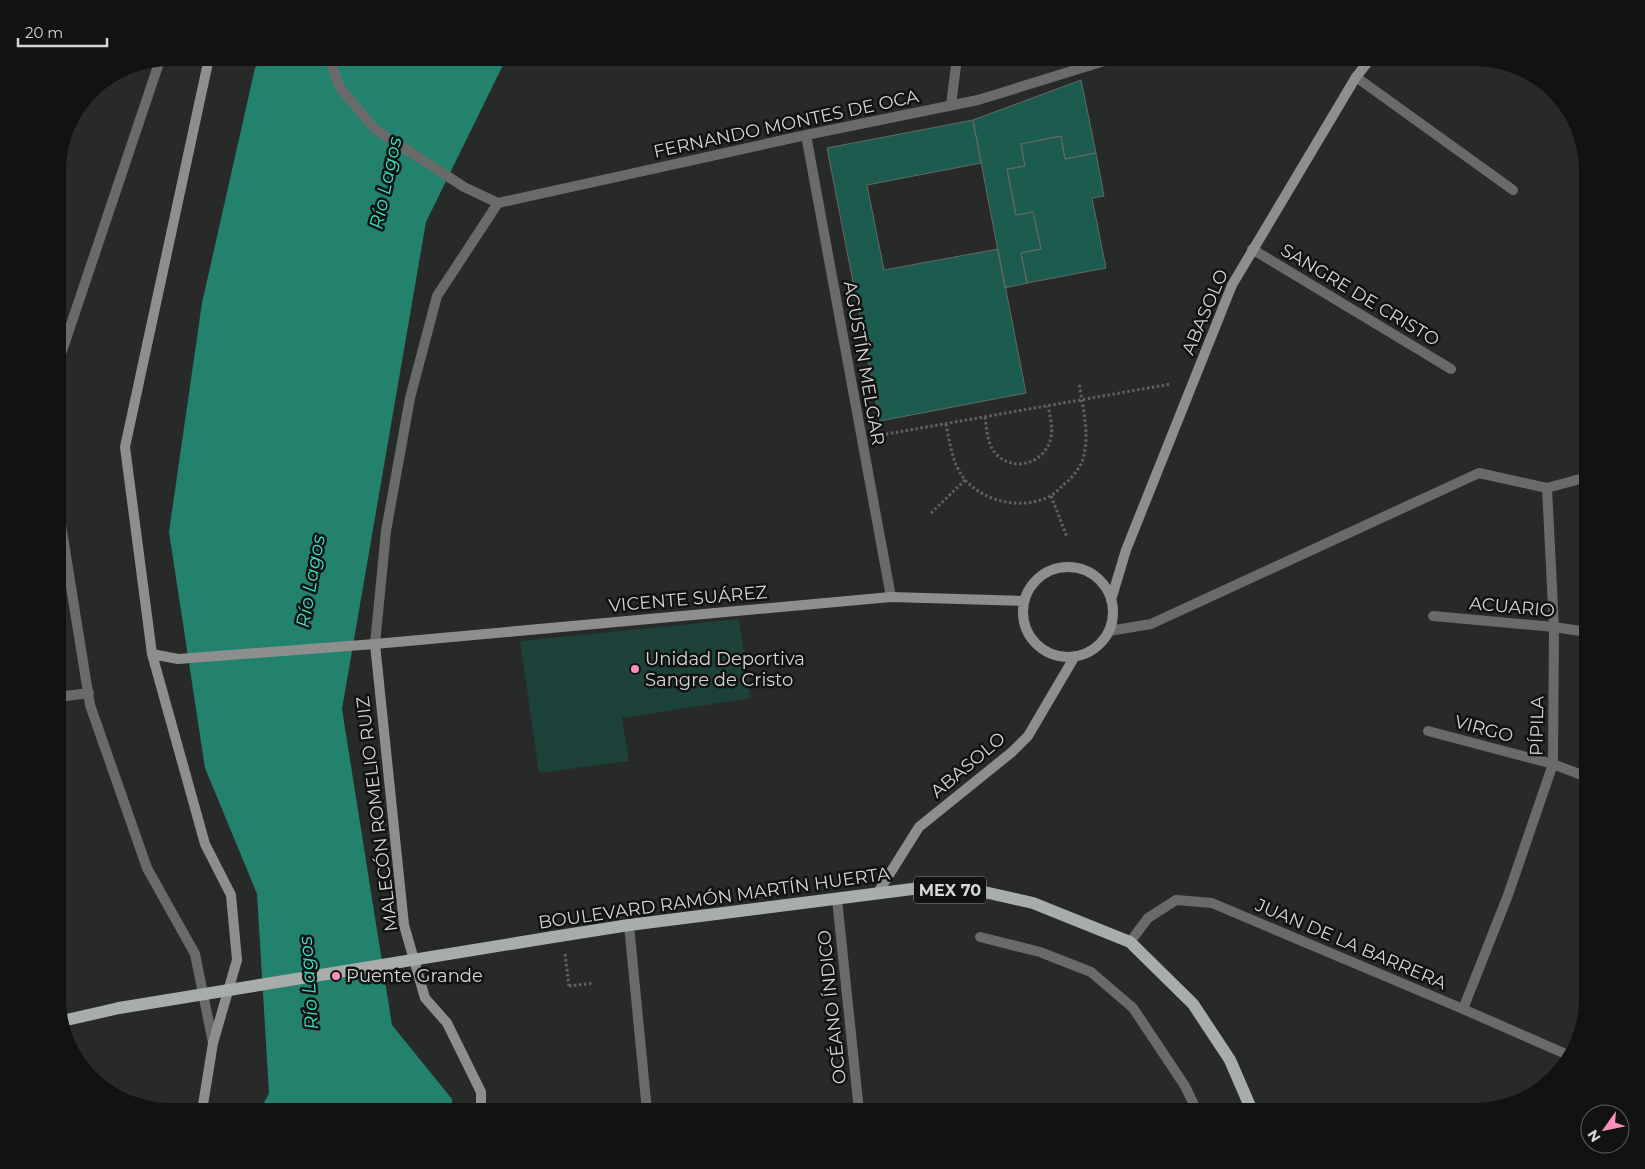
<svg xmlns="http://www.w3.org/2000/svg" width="1645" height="1169" font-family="Montserrat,sans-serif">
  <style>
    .green { fill: #1d4239 }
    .water { fill: #23826e }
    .building { fill: #1c5c4e; stroke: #646867 }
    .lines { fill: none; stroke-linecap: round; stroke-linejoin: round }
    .path { stroke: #606261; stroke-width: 3; stroke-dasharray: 2.5 2.5; stroke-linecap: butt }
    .lane { stroke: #696b6a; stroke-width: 10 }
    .street { stroke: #696b6a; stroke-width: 10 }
    .secondary { stroke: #8c8f8e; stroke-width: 10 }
    .primary { stroke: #a8acab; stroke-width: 12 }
    .path-bridge { stroke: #606261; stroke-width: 3; stroke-dasharray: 2.5 2.5; stroke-linecap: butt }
    .primary-bridge { stroke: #a8acab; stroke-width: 12 }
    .poi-dot { fill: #fe8ebc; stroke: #111212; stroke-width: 2 }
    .labels { text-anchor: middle; stroke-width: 5; stroke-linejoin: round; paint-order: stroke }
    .shield { fill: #111212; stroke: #9a9b9a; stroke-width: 1 }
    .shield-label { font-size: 16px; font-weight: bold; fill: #d4d6d5 }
    .street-label { font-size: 18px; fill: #d4d6d5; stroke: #111212 }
    .poi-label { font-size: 18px; fill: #d4d6d5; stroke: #111212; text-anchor: start }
    .water-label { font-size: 19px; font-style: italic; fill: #38e5c2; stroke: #111212 }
  </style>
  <rect width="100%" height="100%" fill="#272a29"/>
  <path class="green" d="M739,619L751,698L622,718L629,761L539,773L520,641Z"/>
  <path class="water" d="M263,58H511L502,67L426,222L342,709L392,1025L452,1099V1111H260L269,1093L257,894L205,768L169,532L202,303L255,68Z"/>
  <path class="building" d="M1081,80L1096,153L1065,159L1061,136L1021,144L1025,166L1007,169L1016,215L1033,212L1041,249L1021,253L1027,283L1005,288L973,120Z
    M973,120L981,163L867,185L884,270L998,249L1026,393L880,421L827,148Z
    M1061,136L1065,159L1096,153L1104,196L1092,198L1106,268L1027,283L1021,253L1041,249L1033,212L1016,215L1007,169L1025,166L1021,144Z"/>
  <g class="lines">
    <path class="path" d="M985,417C987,430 987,444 996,454C1014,473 1046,463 1051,437C1053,427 1050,416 1048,406
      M946,424C950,443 952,465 966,481C987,503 1023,510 1050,496C1055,494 1059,489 1062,486C1070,480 1080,469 1083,459C1090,434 1083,409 1079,383
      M881,435L1171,384
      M1051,496L1067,537
      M931,513L965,480
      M569,986L594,983"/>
    <path class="lane" d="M980,937L1040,952L1091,972L1133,1008L1185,1086L1197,1111"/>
    <path class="street" d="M329,58L340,88L375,129L464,187L498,203L806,135L978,100L1114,58
      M1356,77L1513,190
      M951,105L957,58
      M806,135L891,597
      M1252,249L1451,369
      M58,363L160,60
      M58,506L90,705L147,868L195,954L213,1043
      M1433,616L1554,627L1587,632
      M1109,631L1151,624L1479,473L1547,488L1587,477
      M375,644L386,531L410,398L437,296L498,203
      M58,697L89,693
      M1428,731L1553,764L1587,777
      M837,899L859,1111
      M629,925L647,1111
      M1130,942L1148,918L1176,900L1212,903L1463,1009L1568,1055
      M1463,1009L1508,895L1553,764L1554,627L1547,488"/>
    <path class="secondary" d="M1023 612a45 45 0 1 1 90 0a45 45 0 1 1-90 0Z
      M1111,600L1126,550L1232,285L1356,77L1371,58
      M375,644L404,925L425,998L447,1023L481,1092V1111
      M152,654L178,659L375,644L891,597L1024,601
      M877,894L919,827L1012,752L1028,736L1075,656
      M202,1111L213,1043L237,960L231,895L205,844L152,654L125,447L209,58"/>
    <path class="primary" d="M553,937L629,925L920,888L980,891L1033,903L1130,942L1193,1004L1230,1060L1252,1111
      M62,1021L119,1008"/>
    <path class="path-bridge" d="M565,954L569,986"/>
    <path class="primary-bridge" d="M119,1008L553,937"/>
  </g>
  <g class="poi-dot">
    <circle cx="635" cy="669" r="5"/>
    <circle cx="336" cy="976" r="5"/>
  </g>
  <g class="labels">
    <rect class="shield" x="914" y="876.5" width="72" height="27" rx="4"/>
    <g class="shield-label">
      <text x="950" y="896">MEX 70</text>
    </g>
    <g class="street-label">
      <text transform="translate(786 124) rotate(-12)" y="6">FERNANDO MONTES DE OCA</text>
      <text transform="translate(1360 295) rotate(31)" y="6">SANGRE DE CRISTO</text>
      <text transform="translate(1205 312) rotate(-67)" y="6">ABASOLO</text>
      <text transform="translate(864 363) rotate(80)" y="6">AGUSTÍN MELGAR</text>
      <text transform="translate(688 599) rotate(-5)" y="6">VICENTE SUÁREZ</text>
      <text transform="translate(1512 607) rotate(5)" y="6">ACUARIO</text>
      <text transform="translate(1537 726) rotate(-89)" y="6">PÍPILA</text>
      <text transform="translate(1484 729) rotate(15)" y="6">VIRGO</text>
      <text transform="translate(968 765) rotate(-40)" y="6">ABASOLO</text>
      <text transform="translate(377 814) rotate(-97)" y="6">MALECÓN ROMELIO RUIZ</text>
      <text transform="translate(714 898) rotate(-8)" y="6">BOULEVARD RAMÓN MARTÍN HUERTA</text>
      <text transform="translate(1351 944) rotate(23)" y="6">JUAN DE LA BARRERA</text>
      <text transform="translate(832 1007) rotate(-96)" y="6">OCÉANO ÍNDICO</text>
    </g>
    <g class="poi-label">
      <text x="645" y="665">Unidad Deportiva<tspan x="645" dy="21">Sangre de Cristo</tspan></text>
      <text x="346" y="982">Puente Grande</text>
    </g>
    <g class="water-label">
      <text transform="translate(385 183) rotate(-78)" y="7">Río Lagos</text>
      <text transform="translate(310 581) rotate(-80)" y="7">Río Lagos</text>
      <text transform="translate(308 983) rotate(-94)" y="7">Río Lagos</text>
    </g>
  </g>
  <path d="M0 0H1645V1169H0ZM170 66H1475A104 104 0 0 1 1579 170V999A104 104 0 0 1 1475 1103H170A104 104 0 0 1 66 999V170A104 104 0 0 1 170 66Z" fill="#111212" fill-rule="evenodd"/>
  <g transform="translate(1605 1129) rotate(237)"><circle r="24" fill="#111212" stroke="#5f6060"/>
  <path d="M0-4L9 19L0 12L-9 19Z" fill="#fe8ebc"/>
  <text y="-8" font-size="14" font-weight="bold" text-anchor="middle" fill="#d4d6d5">N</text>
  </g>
  <path d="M18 38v8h89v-8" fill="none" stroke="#d4d6d5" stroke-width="2.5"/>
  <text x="25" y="38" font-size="15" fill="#d4d6d5" stroke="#111212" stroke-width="4" paint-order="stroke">20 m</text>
</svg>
